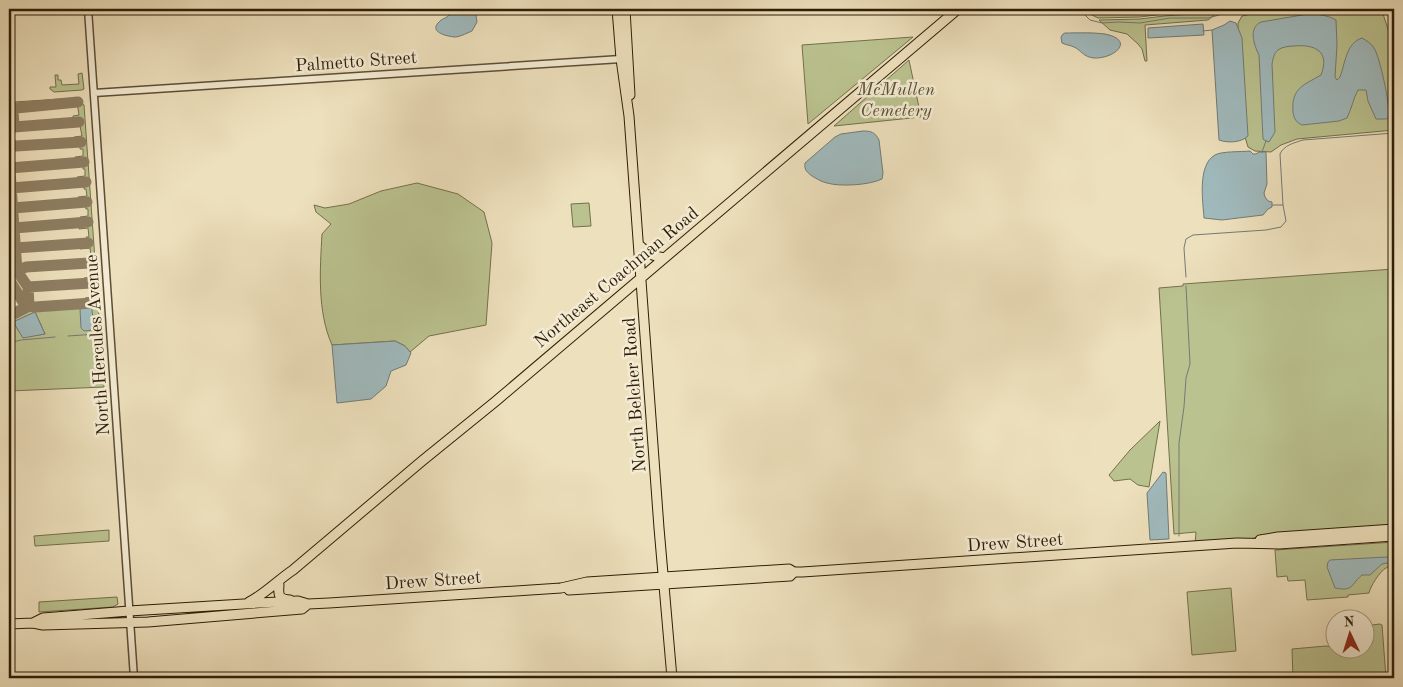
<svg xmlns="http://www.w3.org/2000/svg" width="1403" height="687" font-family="'Old Standard TT',serif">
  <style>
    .green { fill: #bac28f; stroke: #74704c; fill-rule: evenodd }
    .water { fill: #a0babd; stroke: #737b75 }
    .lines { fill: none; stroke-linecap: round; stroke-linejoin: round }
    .stream { stroke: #737b75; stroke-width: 1 }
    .taxiway { stroke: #8e7e62; stroke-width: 11 }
    .minor-casing { stroke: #5e4e35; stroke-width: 9 }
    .major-casing { stroke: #2f1d08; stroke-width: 11 }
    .minor { stroke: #f3ebd3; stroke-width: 6 }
    .major { stroke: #ede0bc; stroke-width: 9 }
    .labels { text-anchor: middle; stroke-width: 5; stroke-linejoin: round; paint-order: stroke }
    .street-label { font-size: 18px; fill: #2f1d08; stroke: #f3ebd3 }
    .park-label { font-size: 18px; font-style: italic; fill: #594f30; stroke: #f3ebd3 }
  </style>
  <rect width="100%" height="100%" fill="#ede0bc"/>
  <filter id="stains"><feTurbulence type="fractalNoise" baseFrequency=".004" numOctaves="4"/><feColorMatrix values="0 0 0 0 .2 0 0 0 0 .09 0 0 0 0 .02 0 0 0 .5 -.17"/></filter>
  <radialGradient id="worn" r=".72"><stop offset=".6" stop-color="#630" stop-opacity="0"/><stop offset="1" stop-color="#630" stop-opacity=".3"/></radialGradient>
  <path class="green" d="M1084,9H1238L1164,14L1140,17L1098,18L1090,14Z
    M1274,9H1378L1383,14L1394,47V130L1297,139L1281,145L1271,152L1255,151L1248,147L1245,137L1238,56V23L1242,16Z
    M1218,12L1208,20L1145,25L1147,61H1145L1142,49L1138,44L1127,34L1110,30L1099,20L1140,19L1164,16Z
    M913,37L808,124L802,45Z
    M909,60L921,117L834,126Z
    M82,73L84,89L82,90L54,92L50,89V87H56L55,75H58V80H61L62,85L79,84L78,74Z
    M76,98L84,105L104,387L9,391V322L34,309L93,305V301H87L85,298L94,297V288H91V285L92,282L84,280V278L93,277L92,269H89L91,261L87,260V257H91L90,248L80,249L81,245H88L90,243L86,237H89L88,228L79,229V225L88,223L87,221H81L80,217L88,216V209H86L85,205L88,203V201H80L78,197L87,196L86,189H84V185L86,183L85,181L78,180L77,177L85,176V169H83L84,162L83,161H76L75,157L83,156V149H80V144H82L81,141L74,140V137L82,136L79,120H73V116L79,115L77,102L78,101L15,105L14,102ZM35,312L45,334L23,337L15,325L16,321Z
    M417,183L458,194L484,212L492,243L486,325L429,336L410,352L405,346L395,341L332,345C317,311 320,270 322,234L331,224L316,212L314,205L325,208L349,204L381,191Z
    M589,203L591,226L573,227L571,204Z
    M1394,269V526L1278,534L1237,541L1195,544L1196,532L1174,534L1159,288L1183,286V284Z
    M1160,421L1149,487L1138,485L1130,479L1114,481L1109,475L1130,450Z
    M109,530V541L35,546L34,536Z
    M1394,542V568C1391,567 1389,566 1386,568C1380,571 1370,587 1369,593L1348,595V597L1307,600L1305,580L1288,581L1287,576L1277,577L1275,550Z
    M1231,588L1236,651L1192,655L1187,592Z
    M117,597L118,604L113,607L39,612V602Z
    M1380,624L1382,625L1386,678H1293L1292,649L1326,646L1332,647L1331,627H1335L1336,650H1366V628L1372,625Z"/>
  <path class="water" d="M452,9H475L477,22L472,31C467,33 462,36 456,37C450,37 429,33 438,23C444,16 449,20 452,9Z
    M1308,14C1318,14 1327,15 1336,20L1337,45L1335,77L1337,80L1340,77C1345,64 1346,43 1362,38C1367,41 1371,43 1374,48C1380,57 1390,105 1389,117L1386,119H1376L1368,101L1366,90H1358C1353,99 1352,108 1347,118L1339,121L1302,125C1296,122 1294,119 1293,112C1291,88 1304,85 1321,75C1330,52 1316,44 1294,46C1289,46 1282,47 1278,50C1274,53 1273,59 1272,64L1275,132L1269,142L1266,141L1263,139L1259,55C1254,45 1248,28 1261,22Z
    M1230,21L1236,23L1242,38L1248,136C1241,143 1227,143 1219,140L1212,30L1224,25Z
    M1203,24L1204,35L1148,38V28Z
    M1065,33C1076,33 1100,32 1109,35C1134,42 1113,59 1094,58C1083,57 1081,50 1074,47C1070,45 1066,45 1062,43L1061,37L1063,34Z
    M863,131C871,131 875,132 879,140L883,173L882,179C870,185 840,187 827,183C822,182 817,179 812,176C807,172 804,170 805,163L835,137L841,134Z
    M1250,151L1253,154H1256L1259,152H1266L1267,184L1264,193L1265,197L1268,201L1272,202V207L1268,209L1263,215L1222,220L1204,218C1203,202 1197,165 1215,155C1222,151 1241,152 1250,151Z
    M84,307H90L92,310L94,328L92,330L84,331L81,328L80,309Z
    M35,312L45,334L23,338L15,325V321Z
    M395,341L405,346L411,353L406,365L391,371L386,386L371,399L337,403L332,345Z
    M1163,472L1166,473L1169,539L1150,540L1147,493Z
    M1387,557L1393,558L1394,560L1392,562L1382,564L1370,575H1362C1351,584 1354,592 1335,588L1327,567L1328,562L1330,560Z"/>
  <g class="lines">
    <path class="stream" d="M1079,9L1090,20L1102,23L1119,22L1140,23L1170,18H1209L1222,14L1253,12L1261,9
      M1203,31L1212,30
      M1262,152L1266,141
      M1272,205H1283L1280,154C1284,145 1294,143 1303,140L1394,133
      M1186,277L1184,248L1186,239L1193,235L1266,230L1281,227L1286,221L1283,205
      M68,336L97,334
      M9,343L21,340L55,337
      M1179,536V443L1184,407L1186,378L1190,364L1186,286"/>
    <path class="taxiway" d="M14,127L79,122
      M9,128L14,127L13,110L16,108L78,102
      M9,145L16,146L81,142
      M9,157L17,271L9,275
      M10,168L84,162
      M11,188L86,182
      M13,208L87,202
      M14,228L88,222
      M15,248L88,243
      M89,263L26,267L17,271L28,287L91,283
      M9,279L26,307L9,316
      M28,287L29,306L35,307L92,303"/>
    <defs>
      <path id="minor" d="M88,9L134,678
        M94,93L621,59"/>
      <path id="major" d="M617,9L621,59L629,116L659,528L672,678
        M625,9L630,95
        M639,245C647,253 653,256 664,258
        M1260,540L1278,537L1394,529
        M279,585C278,596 279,599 290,600
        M569,590L790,576L794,572
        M249,602C265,594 278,580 293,570L422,461L496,401L958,9
        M33,623L43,618L129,611L259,603L298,601L308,604L329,603L561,588L587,582L789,569L794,572H802L1237,543L1279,544L1394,536
        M9,624L33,623L43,625L148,622L302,609L308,604"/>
    </defs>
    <use href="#minor" class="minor-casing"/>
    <use href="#major" class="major-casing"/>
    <use href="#minor" class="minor"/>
    <use href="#major" class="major"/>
  </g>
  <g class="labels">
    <g class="street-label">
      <text transform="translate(356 61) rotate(-4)" y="6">Palmetto Street</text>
      <text transform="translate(616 277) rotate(-40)" y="6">Northeast Coachman Road</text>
      <text transform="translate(97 345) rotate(-94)" y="6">North Hercules Avenue</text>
      <text transform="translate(634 395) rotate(-94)" y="6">North Belcher Road</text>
      <text transform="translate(1015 542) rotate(-4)" y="6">Drew Street</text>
      <text transform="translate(433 580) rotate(-4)" y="6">Drew Street</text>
    </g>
    <g class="park-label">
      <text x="896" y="95">McMullen<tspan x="896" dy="21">Cemetery</tspan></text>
    </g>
  </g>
  <rect width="1403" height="687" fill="none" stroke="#ede0bc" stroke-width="30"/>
  <rect x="10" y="10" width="1383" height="667" fill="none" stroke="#2f1d08" stroke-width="2.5"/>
  <rect x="15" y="15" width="1373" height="657" fill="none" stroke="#2f1d08"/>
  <g transform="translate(1350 634) rotate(356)"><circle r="24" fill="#f3ebd3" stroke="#a59982"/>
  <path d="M0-4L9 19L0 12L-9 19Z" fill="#8f2418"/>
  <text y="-8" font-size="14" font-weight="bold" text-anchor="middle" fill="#2f1d08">N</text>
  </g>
  <rect width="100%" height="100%" filter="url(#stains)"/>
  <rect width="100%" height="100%" fill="url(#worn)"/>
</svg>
